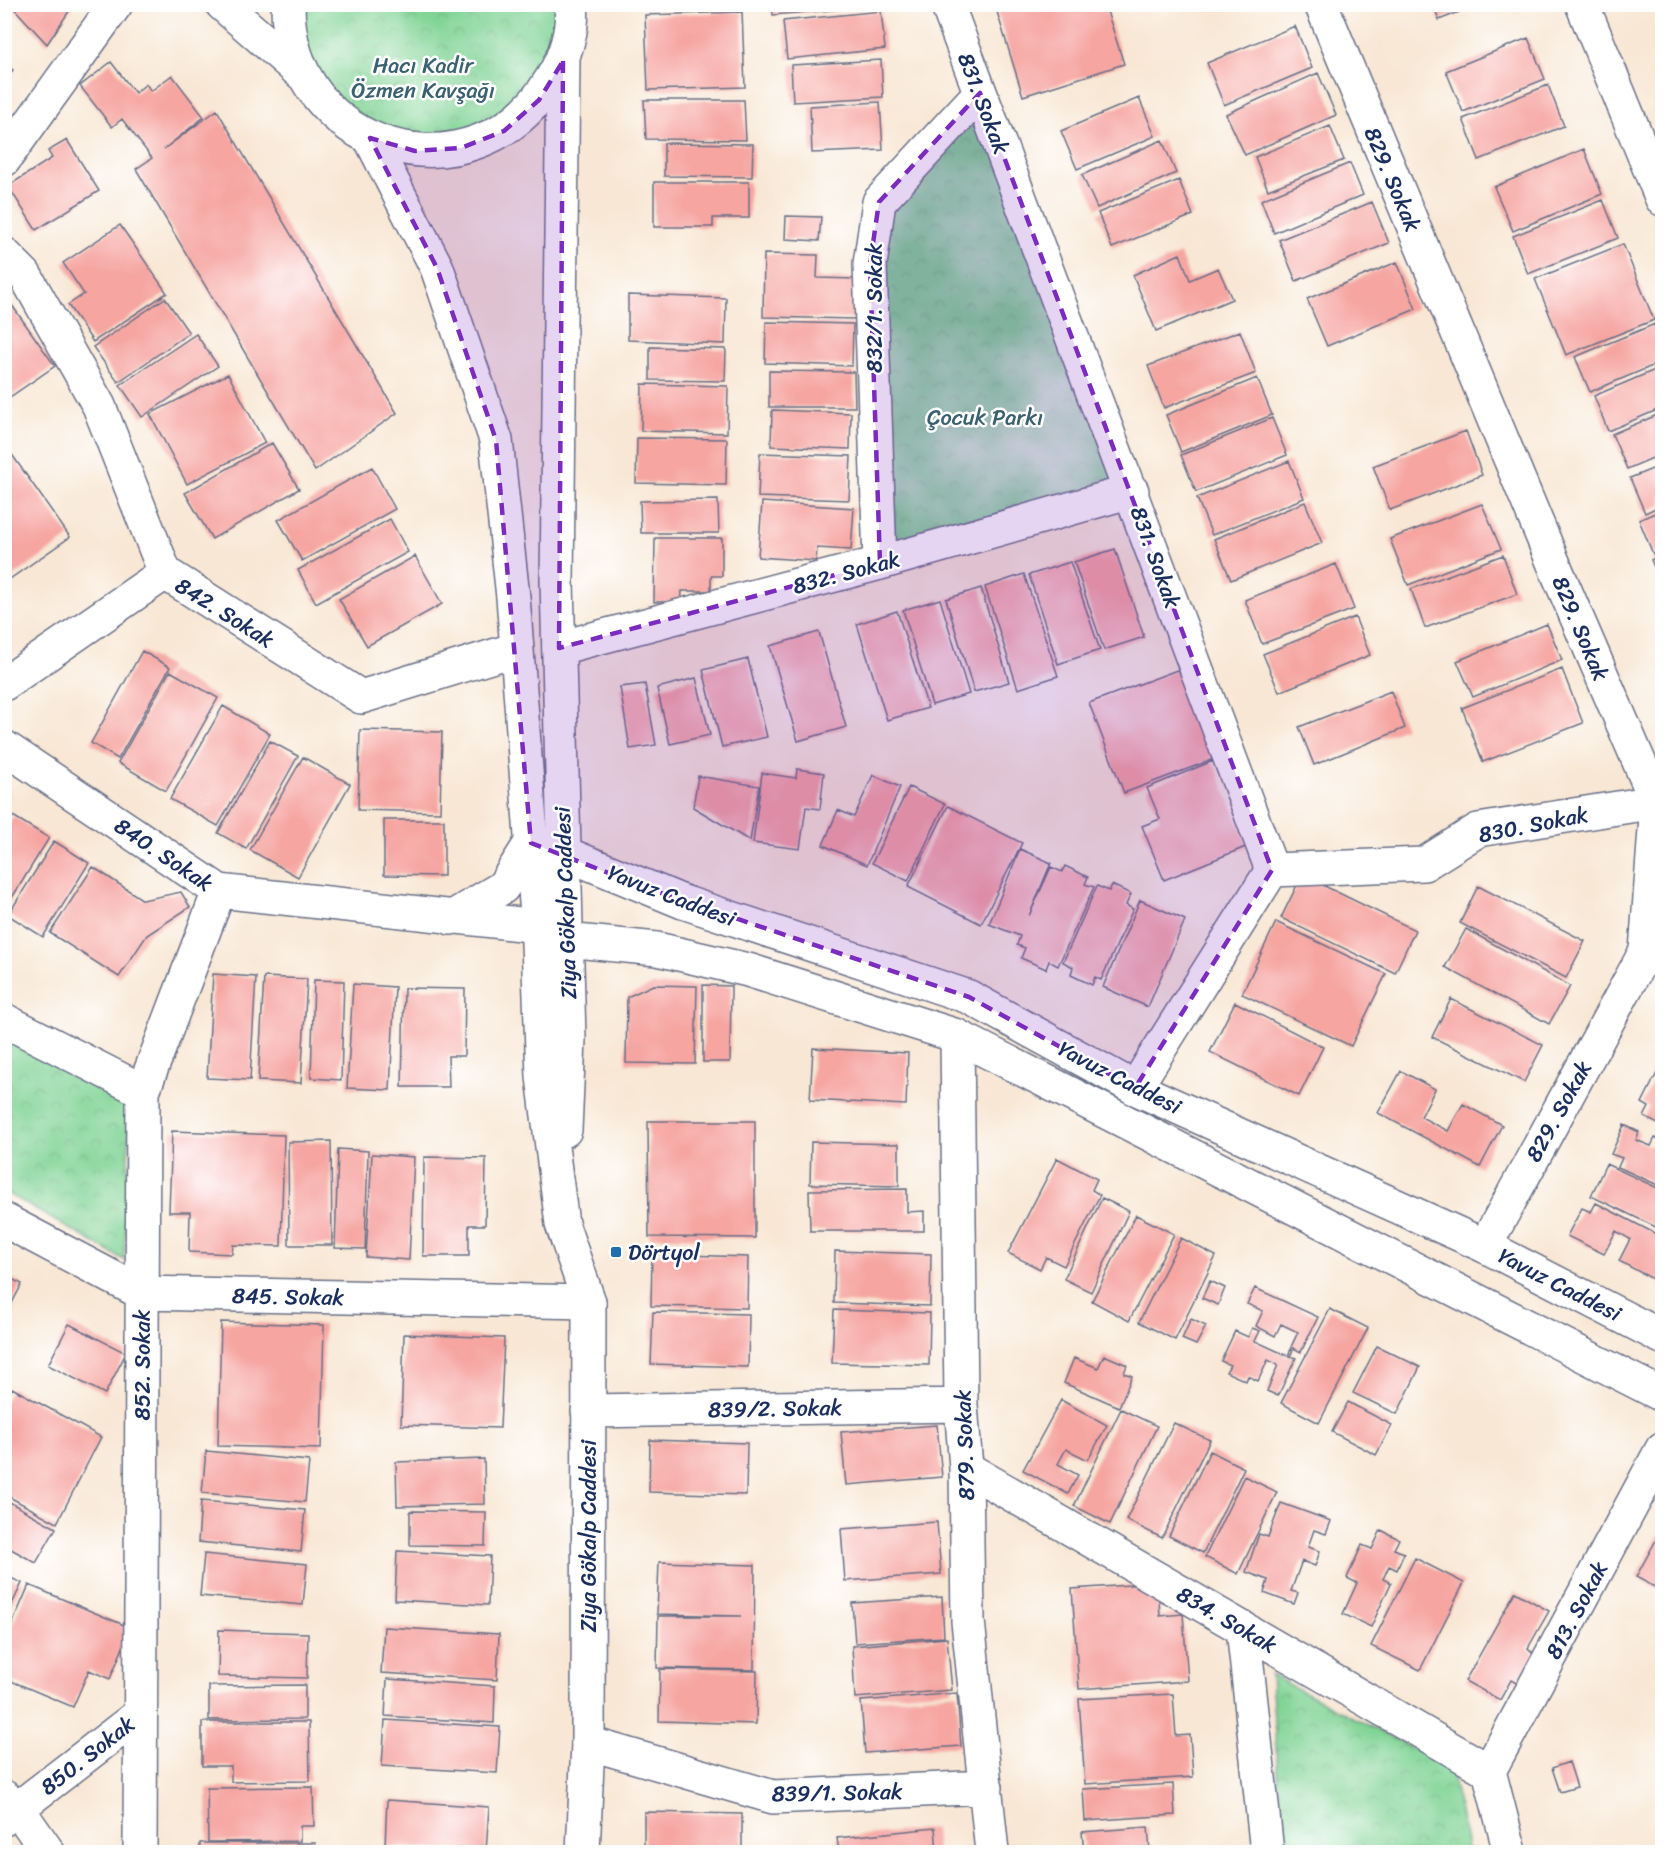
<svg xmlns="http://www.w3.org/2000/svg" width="1667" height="1857" font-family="Sriracha,sans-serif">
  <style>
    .park { fill: url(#park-crowns); stroke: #4e827a; stroke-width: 1.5 }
    .building { fill: #f6a5a1 }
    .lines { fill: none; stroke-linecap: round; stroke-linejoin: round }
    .street-casing { stroke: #686f87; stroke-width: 36 }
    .secondary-casing { stroke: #686f87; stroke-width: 36 }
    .street { stroke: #fff; stroke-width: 33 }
    .secondary { stroke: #fff; stroke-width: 33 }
    .marked { fill: #7b2cbf; fill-opacity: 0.2; stroke: #7b2cbf; stroke-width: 4.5; stroke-dasharray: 12 8; stroke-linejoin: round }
    .poi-dot { fill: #1f6fb2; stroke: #fff; stroke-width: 2 }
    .labels { text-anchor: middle; stroke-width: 5; stroke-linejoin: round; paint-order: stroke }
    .park-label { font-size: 22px; fill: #3a616f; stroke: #fff }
    .street-label { font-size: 22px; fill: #1b2f5e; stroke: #fff }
    .poi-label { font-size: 22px; fill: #1b2f5e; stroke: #fff; text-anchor: start }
  </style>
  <defs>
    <pattern id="park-crowns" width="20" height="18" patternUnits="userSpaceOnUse" patternTransform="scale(1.5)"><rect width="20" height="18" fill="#82d496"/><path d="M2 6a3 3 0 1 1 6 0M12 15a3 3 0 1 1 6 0" fill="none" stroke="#70b684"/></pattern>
  </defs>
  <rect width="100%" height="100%" fill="#fff"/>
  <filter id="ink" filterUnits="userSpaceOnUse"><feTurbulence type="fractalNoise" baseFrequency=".0167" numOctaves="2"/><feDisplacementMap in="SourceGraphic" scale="12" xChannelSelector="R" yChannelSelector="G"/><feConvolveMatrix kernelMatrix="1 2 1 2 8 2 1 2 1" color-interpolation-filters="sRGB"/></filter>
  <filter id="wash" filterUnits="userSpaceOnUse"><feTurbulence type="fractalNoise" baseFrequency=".008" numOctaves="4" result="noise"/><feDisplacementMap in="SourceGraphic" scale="24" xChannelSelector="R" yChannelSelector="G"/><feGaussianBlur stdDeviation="1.35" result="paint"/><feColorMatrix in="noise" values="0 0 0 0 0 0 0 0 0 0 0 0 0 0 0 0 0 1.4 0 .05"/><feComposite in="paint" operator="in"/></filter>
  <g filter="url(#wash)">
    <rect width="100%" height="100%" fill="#f8e7d4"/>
    <path class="park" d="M571,4L563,61L461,148L331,113L288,5Z
      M980,93L1132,491L880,563L879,202Z
      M5,1036L130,1106L124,1260L5,1192Z
      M1271,1675L1451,1768L1468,1852H1283Z"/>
    <g id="blocks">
      <path class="building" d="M10,4H74L47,44Z
        M772,4H878V6L773,15Z
        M1433,4H1477V5L1439,20Z
        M1019,5H1105L1124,64L1023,96L997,12Z
        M881,11L885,49L787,59L783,21Z
        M742,12L745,87L648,90L645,15Z
        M1295,26L1312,68L1224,105L1207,63Z
        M1528,38L1545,79L1463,112L1446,71Z
        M881,60L883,97L793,102L791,65Z
        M111,62L135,93L146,84L151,91L172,75L204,117L164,149L217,110L397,413L315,471L136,169L152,158L122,119L112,127L80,86Z
        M4,64L13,70L4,83Z
        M1318,73L1336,115L1245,155L1226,114Z
        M1548,85L1564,126L1479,160L1463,119Z
        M1139,98L1155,136L1077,169L1061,131Z
        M644,100H744L746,140L646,139Z
        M880,102L883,150L812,153L810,106Z
        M1330,126L1344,160L1268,190L1255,157Z
        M67,140L99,191L36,230L8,186L52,158L48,151Z
        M1162,140L1176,173L1097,208L1082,175Z
        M664,143L753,144L752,177L664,176Z
        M1584,149L1602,194L1513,231L1494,187Z
        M1350,163L1363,195L1274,233L1261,200Z
        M1179,180L1193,215L1112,248L1098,213Z
        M654,182H749V218H713V227H654Z
        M1603,200L1618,238L1528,274L1513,236Z
        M1372,202L1389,243L1296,281L1279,240Z
        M786,216L821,217L819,241L785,239Z
        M120,225L167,293L93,342L68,305L84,294L63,263Z
        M1623,244L1654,320L1566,355L1535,279Z
        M764,254L818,255L817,278L857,279L856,319L763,317Z
        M1180,254L1190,280L1218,268L1232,299L1156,331L1133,275Z
        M1397,262L1416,309L1327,346L1307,299Z
        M4,294L55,366L4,401Z
        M628,295L726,298L725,344L628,340Z
        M165,298L189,333L118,382L93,347Z
        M766,322L853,324L852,366L765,363Z
        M1655,324L1662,342V362L1590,392L1575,357Z
        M1240,331L1256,373L1164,408L1148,366Z
        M196,334L218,366L142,417L120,385Z
        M650,347L726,349L725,381L650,380Z
        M1662,367V408L1608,431L1594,396Z
        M769,371L854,372L855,407H769Z
        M228,374L265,443L187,484L150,414Z
        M1257,378L1272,415L1181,452L1166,415Z
        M642,384L728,386L727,433L641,431Z
        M772,410L851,413L850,449L771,446Z
        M1662,413V454L1627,469L1612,434Z
        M1272,418L1287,455L1196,492L1181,455Z
        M1466,431L1482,475L1390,510L1373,466Z
        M637,438L727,439L726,485L636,483Z
        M272,443L299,489L212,539L185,493Z
        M8,449L70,537L4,583V452Z
        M760,453L851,456L849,500L758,497Z
        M1289,461L1304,498L1212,535L1197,498Z
        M1662,465V505L1645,513L1630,478Z
        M372,467L395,509L302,561L278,520Z
        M718,500L719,533H641L640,501Z
        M762,502L854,508L851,550L817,548L816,561L758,557Z
        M1305,502L1322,543L1231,580L1214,539Z
        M1482,504L1501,549L1408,585L1390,539Z
        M1662,510V550L1653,554L1639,520Z
        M390,519L408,552L316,603L298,570Z
        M655,538H722V576H711V591H682L681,602H654Z
        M1115,549L1144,637L1104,650L1074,562Z
        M1503,555L1517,594L1425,628L1411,589Z
        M1662,555V585L1651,560Z
        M415,556L442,604L367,646L339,599Z
        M1070,562L1100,650L1058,664L1029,575Z
        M1336,564L1354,609L1262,644L1245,600Z
        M1024,574L1058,676L1018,689L985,587Z
        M981,588L1009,682L974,692L946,599Z
        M940,599L969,694L932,705L903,610Z
        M897,611L928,708L887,720L857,624Z
        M1355,617L1370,655L1279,692L1263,654Z
        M1547,624L1562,660L1473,697L1457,661Z
        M819,632L846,727L798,741L770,646Z
        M142,651L170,667L118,759L91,743Z
        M748,659L767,737L722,747L703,670Z
        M1185,667L1219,757L1124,793L1089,703Z
        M1562,669L1583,723L1483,762L1462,708Z
        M170,671L218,698L166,791L118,763Z
        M696,678L710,735L670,744L657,688Z
        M645,684L656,745L630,749L620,687Z
        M1391,691L1405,728L1314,765L1299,727Z
        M223,706L270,734L218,826L170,799Z
        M360,730L442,732L440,812L358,810Z
        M270,741L298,756L246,849L218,833Z
        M303,757L350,784L298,877L250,850Z
        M1213,761L1248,846L1164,880L1142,826L1160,819L1147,788Z
        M797,769L824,773L820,809L806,807L800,849L753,843L762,773L796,778Z
        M873,775L900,787L867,865L823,845L838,810L854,817Z
        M698,776L759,786L750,841L693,807Z
        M909,787L945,804L908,881L872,863Z
        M948,806L1022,843L981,924L908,887Z
        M13,816L49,838L5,909V830Z
        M384,820H444V876L384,875Z
        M54,841L89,863L43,937L8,915Z
        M1020,849L1051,863L1029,916L1051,867L1062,872L1065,866L1088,877L1085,884L1094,887L1058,966L1049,961L1046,969L1021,958L1025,948L1017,945L1020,936L989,924Z
        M93,867L143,900L181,892L190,907L147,935L119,977L50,933Z
        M1302,875L1415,930L1395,973L1281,918Z
        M1112,885L1131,894L1126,905L1133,909L1101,980L1095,977L1092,985L1071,975L1073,967L1063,962L1097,886L1109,891Z
        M1478,886L1585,941L1566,978L1460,923Z
        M1140,900L1185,920L1148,1007L1103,987Z
        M1276,922L1386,974L1351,1046L1242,994Z
        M1466,929L1570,986L1549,1024L1445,967Z
        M213,974L256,977L250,1080L207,1078Z
        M264,977L307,979L301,1083L258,1081Z
        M314,980L344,981L341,1080L311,1078Z
        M353,984L395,987L390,1090L347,1088Z
        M653,985L697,986L695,1064L626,1063L627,997Z
        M703,985L731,986L730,1062H703Z
        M404,988L465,989L464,1056H448L449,1087H402Z
        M1451,999L1543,1045L1524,1082L1432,1037Z
        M1235,1002L1323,1047L1299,1096L1210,1052Z
        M813,1048L908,1053L906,1105L810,1100Z
        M1401,1071L1435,1089L1421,1117L1448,1131L1463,1104L1502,1125L1480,1167L1378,1113Z
        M1657,1073L1662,1076V1126L1644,1117L1649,1107L1642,1103Z
        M648,1121H755V1238L649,1237Z
        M1624,1125L1639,1132L1636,1140L1651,1146L1655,1138L1662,1142V1187L1618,1167L1622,1158L1611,1154Z
        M172,1131L284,1135L281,1246L233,1245L232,1254L189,1252L190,1212H169Z
        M331,1141L332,1245H289L288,1142Z
        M811,1142L899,1144V1186L810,1184Z
        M338,1149L368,1151L365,1249L335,1248Z
        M372,1154L414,1157L409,1260L366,1257Z
        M424,1157L486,1158L485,1225H469V1256H423Z
        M1057,1158L1097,1179L1092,1190L1100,1195L1064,1266L1046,1257L1040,1269L1008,1253Z
        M1606,1164L1662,1190V1230L1591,1196Z
        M907,1189V1212L924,1211V1231H810L809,1190Z
        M1102,1198L1129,1211L1091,1292L1064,1279Z
        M1596,1203L1662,1237V1284L1619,1261L1630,1239L1616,1231L1604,1254L1567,1236L1582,1208L1591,1212Z
        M1136,1215L1174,1234L1129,1321L1092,1301Z
        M1181,1238L1216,1256L1175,1340L1139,1322Z
        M835,1251L931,1254L930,1306L834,1303Z
        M652,1254L748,1257L747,1308L651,1306Z
        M4,1275L22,1284L4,1318Z
        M1210,1281L1225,1288L1218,1305L1202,1298Z
        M1255,1288L1318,1317L1301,1352L1291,1347L1298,1332L1281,1324L1275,1336L1256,1326L1263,1311L1247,1304Z
        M1330,1309L1368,1328L1319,1423L1281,1403Z
        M834,1310L930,1313L929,1365L832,1363Z
        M653,1312L749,1314L748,1367L651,1364Z
        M1191,1319L1206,1326L1196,1345L1182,1339Z
        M221,1322L324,1325L321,1449L218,1446Z
        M69,1324L126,1353L105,1394L48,1365Z
        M1252,1328L1260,1331L1255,1341L1288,1356L1291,1349L1293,1350L1290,1356L1296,1358L1278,1396L1267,1391L1278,1365L1268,1360L1258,1381L1248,1376L1246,1381L1226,1372L1230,1365L1221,1361L1235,1331L1248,1337Z
        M404,1334L504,1338L500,1428L401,1425Z
        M1377,1346L1420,1367L1397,1414L1353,1393Z
        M1104,1355L1127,1365L1124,1373L1132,1376L1119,1407L1064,1383L1074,1358L1098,1368Z
        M12,1388L101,1437L57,1523L4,1494V1403Z
        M1061,1400L1107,1425L1088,1460L1066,1449L1058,1464L1078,1475L1068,1494L1023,1470Z
        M1348,1402L1392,1425L1376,1455L1332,1432Z
        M1121,1409L1157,1426L1110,1524L1074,1506Z
        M1174,1423L1210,1440L1162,1538L1126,1520Z
        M937,1425L942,1477L846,1485L841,1432Z
        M650,1440L747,1443L746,1495L649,1492Z
        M206,1451L309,1461L305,1502L202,1493Z
        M1210,1451L1244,1468L1203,1553L1169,1536Z
        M484,1459L485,1504L397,1506L396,1462Z
        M1244,1476L1277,1492L1238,1574L1205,1557Z
        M4,1499L56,1528L36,1563L4,1545Z
        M201,1501L305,1510L301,1552L198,1542Z
        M1281,1503L1331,1521L1326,1534L1314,1530L1308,1547L1320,1551L1315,1566L1302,1561L1291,1591L1298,1593L1294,1604L1264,1593L1268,1580L1246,1572L1259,1534L1268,1537Z
        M410,1511L486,1512L485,1546L410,1545Z
        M937,1522L941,1574L845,1581L841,1529Z
        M1662,1529V1591L1636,1577Z
        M1381,1530L1399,1539L1394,1549L1404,1553L1397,1570L1389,1566L1383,1579L1391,1583L1371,1627L1343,1614L1357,1583L1347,1578L1362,1545L1372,1549Z
        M397,1551L490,1556L488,1605L395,1600Z
        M204,1554L307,1564L303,1605L200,1596Z
        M1415,1558L1464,1583L1420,1670L1371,1646Z
        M659,1562L755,1565L754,1670L657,1668L658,1616H741L657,1614Z
        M4,1575L22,1583L4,1621Z
        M1158,1583L1160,1616L1183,1614L1188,1681L1079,1689L1072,1589Z
        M29,1585L131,1628L110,1679L89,1670L73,1707L4,1678V1643Z
        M1515,1592L1549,1611L1528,1648L1536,1656L1520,1685L1511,1680L1500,1700L1465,1681Z
        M942,1597L944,1637L855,1643L852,1603Z
        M384,1627L499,1634L497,1680L381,1673Z
        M219,1630L308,1633L307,1678L218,1676Z
        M947,1638L952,1690L855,1698L852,1646Z
        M660,1669L757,1671L756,1724L659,1721Z
        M387,1679L495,1686L494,1723L385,1716Z
        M305,1685V1719L209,1720V1686Z
        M957,1693L961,1746L865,1753L861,1701Z
        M1173,1694L1176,1736L1190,1735L1193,1777L1085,1784L1079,1699Z
        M385,1720L500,1727L497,1773L382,1766Z
        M202,1722H309L310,1781L231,1782V1766H202Z
        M1569,1762L1577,1787L1560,1792L1552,1768Z
        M1173,1784L1175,1815L1085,1821L1083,1789Z
        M313,1787L314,1826H300V1841L208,1842L207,1788Z
        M387,1800L489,1807L486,1852L385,1846Z
        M644,1812L742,1814V1852H644Z
        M1148,1827L1150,1852H1084L1082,1832Z
        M935,1828L937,1852H839L837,1838Z
        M200,1843H315V1852H200Z"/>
    </g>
  </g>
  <g filter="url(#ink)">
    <use href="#blocks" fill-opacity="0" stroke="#686f87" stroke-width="1.5"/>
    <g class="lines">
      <defs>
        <path id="street" d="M947,4L1272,870L1135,1088
          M1321,4L1558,574L1657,803L1646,951L1485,1246
          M1582,4L1662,199
          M4,160L116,4
          M4,254L25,275L99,406L165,573L361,697L516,649
          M880,563L870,264L879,202L980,93
          M559,648L880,563L1132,491
          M4,684L165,573
          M4,747L219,891L538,926L562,938
          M1272,870L1424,864L1478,830L1662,801
          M451,918L503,887L531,843L548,848
          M4,1020L143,1091
          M957,1036L961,1405L966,1468L968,1621L992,1852
          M4,1220L142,1293L589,1302
          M588,1411L961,1405
          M966,1468L1489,1771
          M1243,1628L1267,1852
          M588,1743L773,1797L986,1787
          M1489,1771L1662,1449
          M1489,1771L1510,1852
          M4,1797L18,1809L48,1852
          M4,1819L140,1714
          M140,1852L143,1091L219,891"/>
        <path id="secondary" d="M222,4L302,74
          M288,4C287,153 476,206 552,78C565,57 574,29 571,4
          M563,61L557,582L569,1039L565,1130
          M370,138L437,268L496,440L513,597L537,916L543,1077L562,1224L589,1302L588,1743L583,1852
          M564,853L683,902L969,997L1135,1088L1485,1246L1662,1337
          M566,940L657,949L748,970L957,1036L1662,1395"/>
      </defs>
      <use href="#street" class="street-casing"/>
      <use href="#secondary" class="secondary-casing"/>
      <use href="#street" class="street"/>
      <use href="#secondary" class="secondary"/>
    </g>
  </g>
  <path class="marked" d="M563,61L559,648L880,563L870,264L879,202L980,93L1272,870L1135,1088L969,997L655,891L531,843L496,440L437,268L370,138L415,151L461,148L504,131L539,100Z"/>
  <rect class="poi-dot" x="610" y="1246" width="12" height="12" rx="3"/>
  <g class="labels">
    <g class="park-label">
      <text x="423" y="73">Hacı Kadir<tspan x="423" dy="25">Özmen Kavşağı</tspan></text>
      <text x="985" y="425">Çocuk Parkı</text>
    </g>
    <g class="street-label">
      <text transform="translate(984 103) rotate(69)" y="8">831. Sokak</text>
      <text transform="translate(1393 179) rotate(67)" y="8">829. Sokak</text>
      <text transform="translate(874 308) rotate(-90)" y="8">832/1. Sokak</text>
      <text transform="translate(1156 557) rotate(70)" y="8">831. Sokak</text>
      <text transform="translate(846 572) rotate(-15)" y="8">832. Sokak</text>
      <text transform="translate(225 612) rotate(32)" y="8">842. Sokak</text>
      <text transform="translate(1581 628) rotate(67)" y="8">829. Sokak</text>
      <text transform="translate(1533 824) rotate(-11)" y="8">830. Sokak</text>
      <text transform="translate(164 854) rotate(34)" y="8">840. Sokak</text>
      <text transform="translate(672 895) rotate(21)" y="8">Yavuz Caddesi</text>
      <text transform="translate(565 903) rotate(-92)" y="8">Ziya Gökalp Caddesi</text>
      <text transform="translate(1120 1077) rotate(27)" y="8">Yavuz Caddesi</text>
      <text transform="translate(1558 1111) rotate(-61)" y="8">829. Sokak</text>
      <text transform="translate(1560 1284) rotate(27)" y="8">Yavuz Caddesi</text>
      <text transform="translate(288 1296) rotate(1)" y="8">845. Sokak</text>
      <text transform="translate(142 1365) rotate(-90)" y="8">852. Sokak</text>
      <text transform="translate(775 1408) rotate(-1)" y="8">839/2. Sokak</text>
      <text transform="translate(964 1445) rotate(-92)" y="8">879. Sokak</text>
      <text transform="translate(588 1536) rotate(-90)" y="8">Ziya Gökalp Caddesi</text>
      <text transform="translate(1576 1610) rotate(-62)" y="8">813. Sokak</text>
      <text transform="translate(1227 1619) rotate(30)" y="8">834. Sokak</text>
      <text transform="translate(87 1755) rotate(-38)" y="8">850. Sokak</text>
      <text transform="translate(837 1792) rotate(-1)" y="8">839/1. Sokak</text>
    </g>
    <g class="poi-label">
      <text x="628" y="1260">Dörtyol</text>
    </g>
  </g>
  <rect width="1667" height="1857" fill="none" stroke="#fff" stroke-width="24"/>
</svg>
